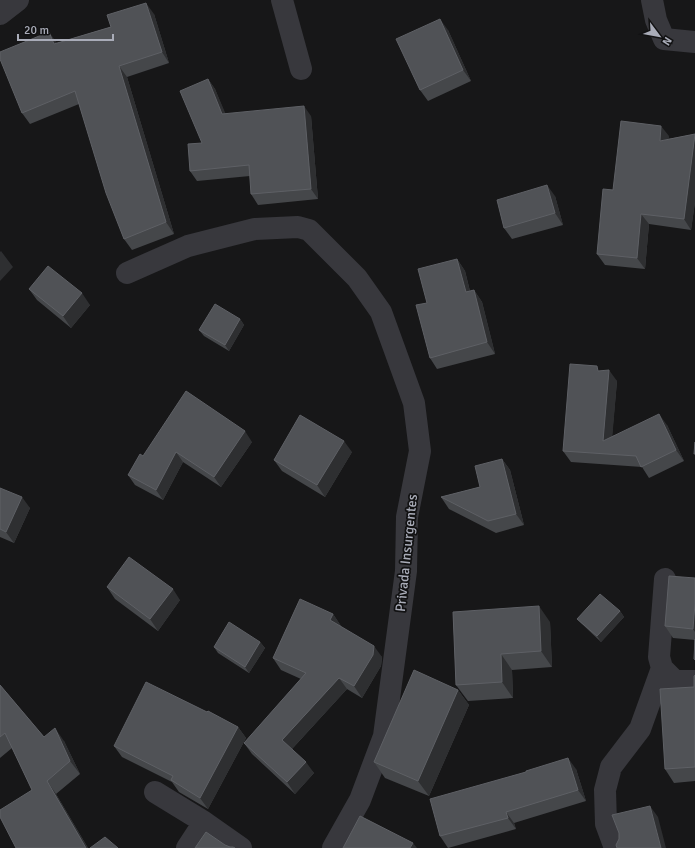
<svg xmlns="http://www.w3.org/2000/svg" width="695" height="848" font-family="Signika,sans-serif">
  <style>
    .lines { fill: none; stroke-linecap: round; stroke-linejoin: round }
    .minor { stroke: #38383d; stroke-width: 22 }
    .wall { fill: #45474a }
    .shaded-wall { fill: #2e2f31 }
    .building { fill: #505256; stroke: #5e6065 }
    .labels { text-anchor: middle; stroke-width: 3.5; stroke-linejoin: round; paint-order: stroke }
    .street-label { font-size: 14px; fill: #a9acb8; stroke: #121213 }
  </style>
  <rect width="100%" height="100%" fill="#171718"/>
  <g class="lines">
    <path class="minor" d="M282,0L301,69
      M652,0L656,20L664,39L695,42
      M0,14L18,0
      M127,273L188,246L255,229L298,227L309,230L357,278L381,312L414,403L420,451L407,517L406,571L384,736L360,800L333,848
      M662,668L659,657L665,579
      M662,668L675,681H695
      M155,792L204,822L241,848
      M187,848L204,822
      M615,848L606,824L605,790L611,767L640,729L662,668"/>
  </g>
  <path class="wall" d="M154,14L169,63L127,77L174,234L132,250L124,239L79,104L30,124L22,113L57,43Z
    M448,30L471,81L428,101L420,90Z
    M208,79L215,89L225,114L311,116L318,199L258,205L251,194L250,176L197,181L190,171L202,143Z
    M695,134V202L691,230L649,224L645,269L605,265L597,254L613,190L669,136L668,139Z
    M555,196L563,225L512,239L504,228Z
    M457,259L465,271L470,291L474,290L482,302L495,354L437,369L430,358L427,303Z
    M29,289L90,305L71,328L37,300Z
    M240,319L244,325L229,351L204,336L199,330Z
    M600,371L617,381L612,436L667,425L684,461L649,478L642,467L571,462L563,451Z
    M252,442L221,487L183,462L163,500L135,485L128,475L143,456Z
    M352,452L325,497L282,471L274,460Z
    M502,459L510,470L524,525L496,533L449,509L441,497L480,487Z
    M0,488L30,508L14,543L0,537Z
    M695,578V660V640L673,638L665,626Z
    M107,587L180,600L158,631L115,599Z
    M620,611L624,617L601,642L582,624L577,619Z
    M453,612L550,622L552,667L512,670L513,698L468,701L456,685Z
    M333,614L341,626H340L382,657L381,666L362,698L347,689L292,749L314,773L295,794L252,754L244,743L301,679L281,670L273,658Z
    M260,642L265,648L249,673L218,653L214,647Z
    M695,675V781L674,783L665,769L694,687Z
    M0,685L44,737L64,741L80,774L56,794L88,848H16L32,790L12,748L0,758Z
    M458,690L469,705L429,796L385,778L374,762Z
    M238,727L246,738L208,809L179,792L172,782L122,757L114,746Z
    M576,769L586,801L514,823L516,829L448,848L440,836Z"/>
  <path class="shaded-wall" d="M146,3L154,14L169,63L162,52Z
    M440,19L448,30L471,81L463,70Z
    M49,32L57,43L54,44Z
    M119,66L127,77L174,234L166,222Z
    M208,79L215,89L230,124L222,114Z
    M304,106L311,116L318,199L311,189Z
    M661,126L669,136L667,151L660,141Z
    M695,135V202L691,230L684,219Z
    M547,185L555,196L563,225L555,213Z
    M641,214L649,224L645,269L637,258Z
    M1,251L13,267L0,281V252Z
    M457,259L465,271L473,304L466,292Z
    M474,290L482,302L495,354L487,342Z
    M82,293L90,305L71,328L63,316Z
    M240,319L244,325L229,351L225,345Z
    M609,370L617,381L611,452L603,441Z
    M659,414L667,425L684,461L676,450Z
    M245,431L252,442L221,487L214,477Z
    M344,441L352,452L325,497L317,485Z
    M176,452L183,462L163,500L156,490Z
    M502,459L510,470L524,525L516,514Z
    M22,497L30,508L14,543L6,532Z
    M173,589L180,600L158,631L150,619Z
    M695,603V632L693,629Z
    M539,606L550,622L552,667L541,651Z
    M620,611L624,617L601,642L597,636Z
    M333,614L341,626L338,631L330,620Z
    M260,642L265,648L249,673L245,667Z
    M374,646L382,657L381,666L362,698L354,686Z
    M501,654L512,670L513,698L502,682Z
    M339,678L347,689L290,751L282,740Z
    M458,690L469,705L429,796L418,781Z
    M238,727L246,738L208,809L200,798Z
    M55,728L64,741L80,774L70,761Z
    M568,758L576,769L586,801L578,790Z
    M306,762L314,773L295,794L287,782Z
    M47,781L56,794L88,848H86Z
    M650,806L658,817L666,848H661Z
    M506,812L514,823L516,829L508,818Z
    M413,843L417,848H410Z"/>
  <path class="building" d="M146,3L162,52L119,66L166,222L124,239L106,193L75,91L22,113L0,59V52L49,32L54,44L111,27L107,15Z
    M440,19L463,70L420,90L396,39Z
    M208,79L222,114L304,106L311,189L251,194L249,165L190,171L188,144L202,143L180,91Z
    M621,121L661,126L660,141L695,134L684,219L641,214L637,258L597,254L603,189L613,190Z
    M547,185L555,213L504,228L497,200Z
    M457,259L466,292L474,290L487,342L430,358L416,305L427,303L418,269Z
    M48,266L82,293L63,316L29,289Z
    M215,304L240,319L225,345L199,330Z
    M570,364L597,366L598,371L609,370L603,441L659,414L676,450L641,467L636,456L563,451Z
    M186,391L245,431L214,477L176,452L156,490L128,475L140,454L143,456Z
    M300,415L344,441L317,485L274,460Z
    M695,442V454H694Z
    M502,459L516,514L488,521L441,497L480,487L475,466Z
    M0,488L22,497L6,532L0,529Z
    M129,557L173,589L150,619L107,587Z
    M669,576L695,578V603L693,629L665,626Z
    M600,594L620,611L597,636L577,619Z
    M300,599L333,614L330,620L374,646L373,655L354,686L339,678L282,740L306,762L287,782L244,743L306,673L273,658Z
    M539,606L541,651L501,654L502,682L456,685L453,612Z
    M229,622L260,642L245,667L214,647Z
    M695,639V660L694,659Z
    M414,670L458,690L418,781L374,762Z
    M695,675V767L665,769L660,689L694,687V676Z
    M146,682L207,712L208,711L238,727L200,798L171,780L173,776L114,746Z
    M0,685L44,737L55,728L70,761L47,781L86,848H16L0,817V810L32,790L5,733L0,737Z
    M568,758L578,790L506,812L508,818L440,836L430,799L526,772V771Z
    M650,806L661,848H617L616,845L619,839V833L612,815Z
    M360,816L413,843L410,848H343Z
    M206,832L225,845L230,847H233L235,848H195Z
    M105,837L118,848H90Z"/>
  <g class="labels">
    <g class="street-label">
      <text transform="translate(406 553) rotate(-84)" y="5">Privada Insurgentes</text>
    </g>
  </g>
  <g transform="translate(659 36) rotate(122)" stroke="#121213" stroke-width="3" paint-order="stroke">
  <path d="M0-3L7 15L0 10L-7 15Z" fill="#a9acb8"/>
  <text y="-6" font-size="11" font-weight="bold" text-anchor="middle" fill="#a9acb8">N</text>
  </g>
  <path d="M18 34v6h95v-6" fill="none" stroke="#a9acb8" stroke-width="2"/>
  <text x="24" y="34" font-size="12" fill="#a9acb8" stroke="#121213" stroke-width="3" paint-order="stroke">20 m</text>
</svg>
